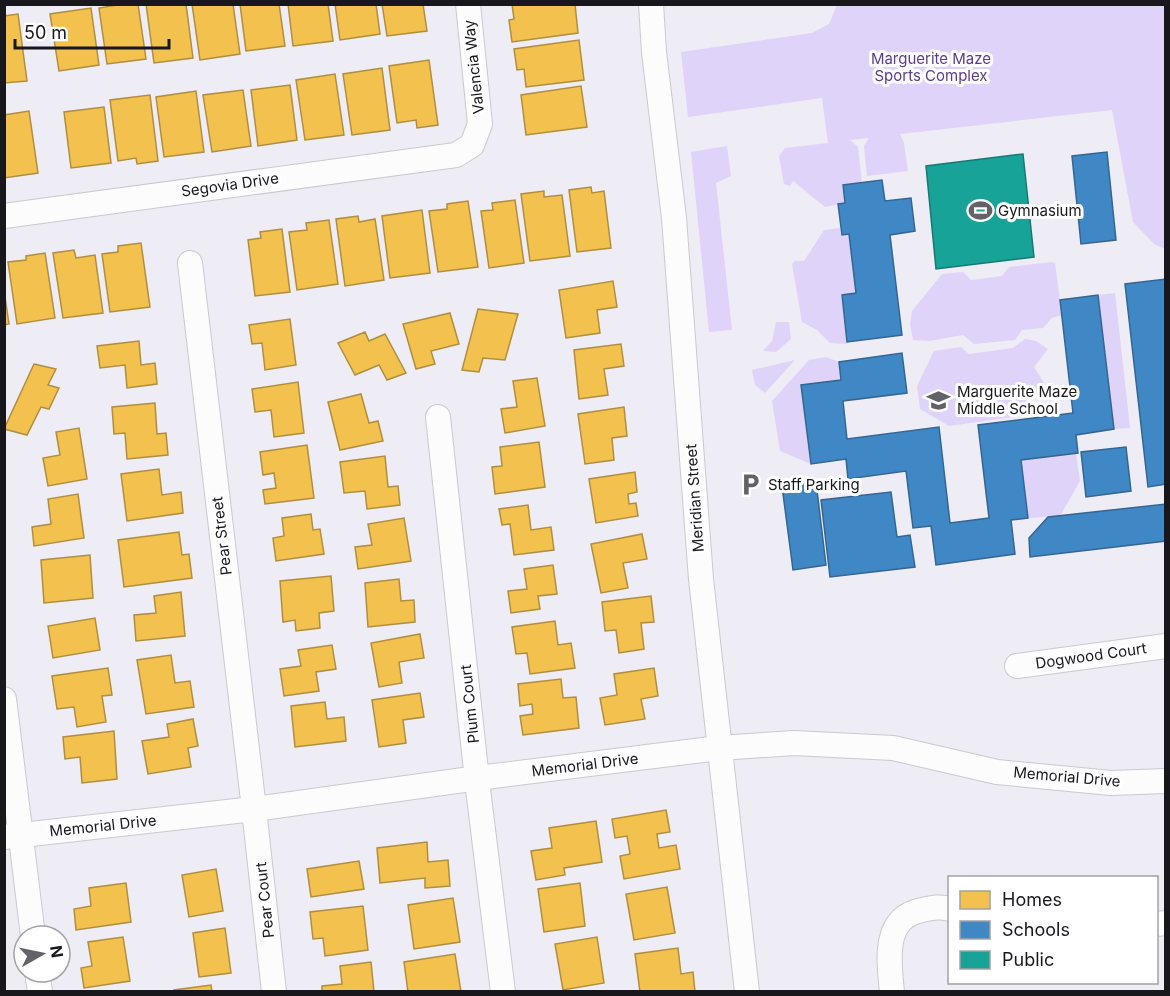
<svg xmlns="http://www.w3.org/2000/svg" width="1170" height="996" font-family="Inter,sans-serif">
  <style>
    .green { fill: #e0d3fa }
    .homes { fill: #f2c14e; stroke: #b18e3f; stroke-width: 1.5 }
    .schools { fill: #3f88c5; stroke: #336692; stroke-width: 1.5 }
    .public { fill: #17a398; stroke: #177973; stroke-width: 1.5 }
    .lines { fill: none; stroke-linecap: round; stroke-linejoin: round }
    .minor-casing { stroke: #cbc9cf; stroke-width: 26 }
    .minor { stroke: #fcfcfd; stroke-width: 24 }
    .labels { text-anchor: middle; stroke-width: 6; stroke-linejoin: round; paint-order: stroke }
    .park-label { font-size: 15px; fill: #5d3b8d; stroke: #fff }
    .street-label { font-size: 15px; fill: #18171c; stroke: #fff }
    .poi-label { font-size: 15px; fill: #18171c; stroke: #fff; text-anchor: start }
  </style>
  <rect width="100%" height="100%" fill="#eeecf4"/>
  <path class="green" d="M837,5H1165V249L1154,244L1133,222L1112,110L900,134L904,143L908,171L867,176L864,146L869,138L850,140L858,147L862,183L842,185L845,203L825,207L793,181L790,186L784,184L779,156L785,148L828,143L822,98L688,117L681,52L812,33L829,24Z
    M727,146L731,176L716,183L732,330L709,332L691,152Z
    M840,228L841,235L850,234L856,293L841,295L847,344L830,343L817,330L802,322L792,264L795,261H804L824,230Z
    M1051,262L1055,263L1062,315L1052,318L1043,328L1022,330L1015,340L974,344L963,335L929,341L913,340L910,324L912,311L942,274L963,272L971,280L1002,276L1009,267Z
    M1115,293L1130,428L1114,429L1098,295Z
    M776,322H789L791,339L776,352L763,351L772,341Z
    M1025,339L1036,341L1048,349L1034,367L1044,383L1020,416L949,426L920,409L917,386L934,351L961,347L969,354L1013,348Z
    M826,357L839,362L841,380L801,385L811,464L780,451L772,401L809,360Z
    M795,360L765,393L755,385L752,370Z
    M1076,453L1080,481L1060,516L1028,518L1021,460Z"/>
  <path class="homes" d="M123,4H138L146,59L107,64L99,8Z
    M146,4H186L193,58L154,63Z
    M192,4H233L240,54L200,60Z
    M240,4H279L285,46L246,51Z
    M288,4H328L333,41L293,46Z
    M335,4H376L380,34L340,40Z
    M382,4H423L427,31L387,36Z
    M512,4H575L578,33L512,42L509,20L514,19Z
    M91,8L99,65L59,71L50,14Z
    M18,14L27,81L4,83V16Z
    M579,40L584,80L526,87L524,69L517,70L514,49Z
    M429,60L438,125L417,128L416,120L397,123L389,66Z
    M382,68L390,130L352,135L343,74Z
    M335,74L344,135L305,140L296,80Z
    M290,85L297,140L258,146L251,90Z
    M581,86L587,127L526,135L521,95Z
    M243,90L251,146L212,152L203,95Z
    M196,91L204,152L164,157L156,97Z
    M150,95L158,161L137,164L136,158L118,161L110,100Z
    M104,107L111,163L71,168L64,112Z
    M29,111L38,173L4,178V115Z
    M591,187L592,193L604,191L611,248L577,252L569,190Z
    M544,191V197L562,195L570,256L530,261L521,194Z
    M515,200L524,263L489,268L481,211L493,210L492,203Z
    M468,201L478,267L438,272L429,211L447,209V204Z
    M422,210L430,273L390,278L382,216Z
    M358,216L359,222L375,219L384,280L345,286L336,219Z
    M329,220L338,284L297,290L289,232L307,230L306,223Z
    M282,229L290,292L255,296L248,240L261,238L260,232Z
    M141,243L150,307L110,312L102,254L118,252V246Z
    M74,250L76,258L95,255L103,313L63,318L53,253Z
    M45,253L55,318L17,324L8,262L26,260V256Z
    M613,281L617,307L597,310L600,333L566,338L559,290Z
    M4,290L9,324L4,325Z
    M478,309L518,314L505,360L483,358L479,372L462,370Z
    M450,313L459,344L431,351L435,364L416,369L403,324Z
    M290,319L296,365L265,370L262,343L252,344L249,325Z
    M365,332L369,341L385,334L406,373L387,380L379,365L355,375L338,343Z
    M139,341L141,365L155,363L157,384L127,388L125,365L100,368L97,346Z
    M621,344L624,366L604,369L608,395L579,399L574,350Z
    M34,364L56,369L48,385L59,388L49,409L41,407L27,435L4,429Z
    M537,378L545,426L505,433L501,409L517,407L513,381Z
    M298,382L304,433L274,437L271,410L255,412L252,389Z
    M361,394L369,423L378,421L383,441L340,450L328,402Z
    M155,403L157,434L166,433L168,455L127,459L125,433L114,434L112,407Z
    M624,407L627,436L612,438L614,460L585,464L578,414Z
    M79,428L87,479L48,486L43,458L60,455L56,432Z
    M539,442L545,487L495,494L492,467L502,466L500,447Z
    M307,445L314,498L265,504L263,490L276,488L274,473L263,475L260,452Z
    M385,456L388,487L398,486L400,505L367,509L365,491L344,493L340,462Z
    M159,469L162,495L181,492L183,513L127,521L121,474Z
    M635,472L637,492L628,494L629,504L636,503L638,516L596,523L589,479Z
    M78,494L84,538L34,546L32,527L51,524L48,499Z
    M528,505L531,530L551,527L554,550L514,555L510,524L502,525L499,509Z
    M311,514L313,530L320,529L324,554L276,561L273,538L284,536L282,518Z
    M404,518L411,561L358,569L355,547L372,545L368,524Z
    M179,532L182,555L189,554L192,578L124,587L118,540Z
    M642,534L647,559L623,563L628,588L601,593L591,544Z
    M90,555L93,598L44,603L41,560Z
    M553,565L557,594L538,596L540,609L511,613L508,591L527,589L524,569Z
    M331,576L334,611L319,613L320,628L296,631L295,620L283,622L280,581Z
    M399,579L401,601L414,600L415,622L368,627L365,583Z
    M181,592L185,636L136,641L134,615L156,613L154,596Z
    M651,596L654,622L641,623L644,649L619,653L616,630L605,631L602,602Z
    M95,618L100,650L53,658L48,626Z
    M555,621L558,645L571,643L575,668L530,674L527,653L516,654L512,627Z
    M420,634L424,658L399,662L402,683L379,687L371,643Z
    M332,645L336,669L316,672L319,691L284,696L280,669L301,666L298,650Z
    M171,655L175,683L190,681L194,707L146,714L137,660Z
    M108,668L112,695L102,696L106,722L77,727L74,707L57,709L52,676Z
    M654,668L658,696L641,699L645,719L605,725L600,698L617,695L614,674Z
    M561,679L563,698L576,697L579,728L523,735L520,716L533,714L532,704L520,706L518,684Z
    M420,693L424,717L403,720L406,743L379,747L372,700Z
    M325,702L327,719L344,717L346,741L295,747L291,706Z
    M193,719L198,746L188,748L191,767L148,774L142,741L169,737L167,724Z
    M114,731L117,779L82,783L80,757L65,759L63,737Z
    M666,810L670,832L657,834L659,848L676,845L680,869L624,879L620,856L630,854L627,836L615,838L612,819Z
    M596,821L602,862L564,868L565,875L536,880L531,851L552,848L549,828Z
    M427,842L428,862L448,860L450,886L425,888V878L380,883L377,848Z
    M359,861L364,889L311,897L307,869Z
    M216,869L223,911L189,917L182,875Z
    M126,883L131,922L76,930L74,909L91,906L89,888Z
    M580,883L585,926L544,932L538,889Z
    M667,887L675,933L634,940L626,894Z
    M453,898L460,942L414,949L408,905Z
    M363,906L368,950L325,956L323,938L313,939L310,912Z
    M225,928L231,973L199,977L193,933Z
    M123,937L130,981L84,988L81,968L92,966L88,942Z
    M597,937L604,983L563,990L555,944Z
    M678,948L681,974L693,972L695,992H640L635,954Z
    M455,954L461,992H408L404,962Z
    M371,962L374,992H322V986L342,984L340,966Z
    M211,985L212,992H174V990Z"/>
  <path class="schools" d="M1107,152L1116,240L1081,244L1072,156Z
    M882,180L885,201L911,198L915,231L890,235L902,335L847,342L842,295L856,293L849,234L842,235L838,204L845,203L843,185Z
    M1166,279V484L1148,487L1125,284Z
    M1098,295L1114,429L1076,435L1078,453L1021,460L1028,518L1011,520L1015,554L936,565L931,526L913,528L906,471L848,479L846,459L811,464L801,385L841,380L839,362L902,353L907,393L843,401L847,439L939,427L950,523L989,518L978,425L1073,413L1060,300Z
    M1126,447L1131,491L1086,497L1081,452Z
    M816,482L826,565L793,570L782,486Z
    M891,492L897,537L910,535L915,567L830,577L821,500Z
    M1166,504V541L1030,557L1029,538L1048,517Z"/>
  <path class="public" d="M1023,154L1034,257L936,269L926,166Z"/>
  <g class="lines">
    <defs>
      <path id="minor" d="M651,4L654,52L674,218L701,579L747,992
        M4,216L456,155L472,145L480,124L468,4
        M190,263L254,809L274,992
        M438,417L478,789L503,992
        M1017,666L1166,646
        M4,699L33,936
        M4,837L254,809L478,778L719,748L794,743L893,748L997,772L1111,783L1166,781
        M1156,924L1166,923
        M37,972L40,992
        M892,992C889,961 882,918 922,910C932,908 940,906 950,909"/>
    </defs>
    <use href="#minor" class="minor-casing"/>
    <use href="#minor" class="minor"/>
  </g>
  <defs>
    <symbol id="stadium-bare" viewBox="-9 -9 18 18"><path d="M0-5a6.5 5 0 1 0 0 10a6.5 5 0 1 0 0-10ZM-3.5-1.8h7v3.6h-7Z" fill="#636268" stroke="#fff" stroke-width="2.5" paint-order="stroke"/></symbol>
    <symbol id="school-bare" viewBox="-9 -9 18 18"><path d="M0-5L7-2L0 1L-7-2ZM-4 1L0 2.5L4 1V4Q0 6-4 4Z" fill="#636268" stroke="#fff" stroke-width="2.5" paint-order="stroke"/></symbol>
    <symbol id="parking-bare" viewBox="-9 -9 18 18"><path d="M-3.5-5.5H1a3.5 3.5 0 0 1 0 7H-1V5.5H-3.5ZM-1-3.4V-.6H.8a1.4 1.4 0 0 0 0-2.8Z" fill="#636268" stroke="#fff" stroke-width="2.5" paint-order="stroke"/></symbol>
  </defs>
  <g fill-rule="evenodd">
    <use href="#stadium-bare" x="964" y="194" width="33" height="33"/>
    <use href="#school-bare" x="922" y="384" width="33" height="33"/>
    <use href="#parking-bare" x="734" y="468" width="33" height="33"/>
  </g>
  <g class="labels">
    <g class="park-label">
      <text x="931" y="64">Marguerite Maze<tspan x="931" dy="17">Sports Complex</tspan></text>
    </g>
    <g class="street-label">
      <text transform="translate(474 67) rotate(-96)" y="5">Valencia Way</text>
      <text transform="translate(230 185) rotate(-8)" y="5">Segovia Drive</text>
      <text transform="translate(695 498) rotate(-94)" y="5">Meridian Street</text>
      <text transform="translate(222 536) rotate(-97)" y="5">Pear Street</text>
      <text transform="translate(1091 656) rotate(-8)" y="5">Dogwood Court</text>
      <text transform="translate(470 704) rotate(-96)" y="5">Plum Court</text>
      <text transform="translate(585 765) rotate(-7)" y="5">Memorial Drive</text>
      <text transform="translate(1067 777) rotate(5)" y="5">Memorial Drive</text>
      <text transform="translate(103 826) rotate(-6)" y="5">Memorial Drive</text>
      <text transform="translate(265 900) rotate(-96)" y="5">Pear Court</text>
    </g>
    <g class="poi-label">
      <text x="998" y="216">Gymnasium</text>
      <text x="957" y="397">Marguerite Maze<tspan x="957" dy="17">Middle School</tspan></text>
      <text x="768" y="490">Staff Parking</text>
    </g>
  </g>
  <rect width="1170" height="996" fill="none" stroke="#18171c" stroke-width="12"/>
  <rect x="948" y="876" width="210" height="108" fill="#ffffff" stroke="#a3a2a4" stroke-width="1.5"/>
  <rect x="960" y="891" width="30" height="18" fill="#f2c14e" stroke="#a3a2a4" stroke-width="1.5"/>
  <text x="1002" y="906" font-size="18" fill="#18171c">Homes</text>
  <rect x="960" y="921" width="30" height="18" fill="#3f88c5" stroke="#a3a2a4" stroke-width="1.5"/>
  <text x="1002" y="936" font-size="18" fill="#18171c">Schools</text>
  <rect x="960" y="951" width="30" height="18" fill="#17a398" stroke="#a3a2a4" stroke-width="1.5"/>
  <text x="1002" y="966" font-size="18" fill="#18171c">Public</text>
  <g transform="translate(42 954) rotate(81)"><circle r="28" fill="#ffffff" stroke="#a3a2a4" stroke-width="1.5"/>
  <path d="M0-4.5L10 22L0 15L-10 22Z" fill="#636268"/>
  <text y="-9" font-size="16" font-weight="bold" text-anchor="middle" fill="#18171c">N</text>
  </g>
  <path d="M15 39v9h154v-9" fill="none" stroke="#18171c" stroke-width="3"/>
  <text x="24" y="39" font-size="18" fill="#18171c" stroke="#ffffff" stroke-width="4.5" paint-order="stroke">50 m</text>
</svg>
